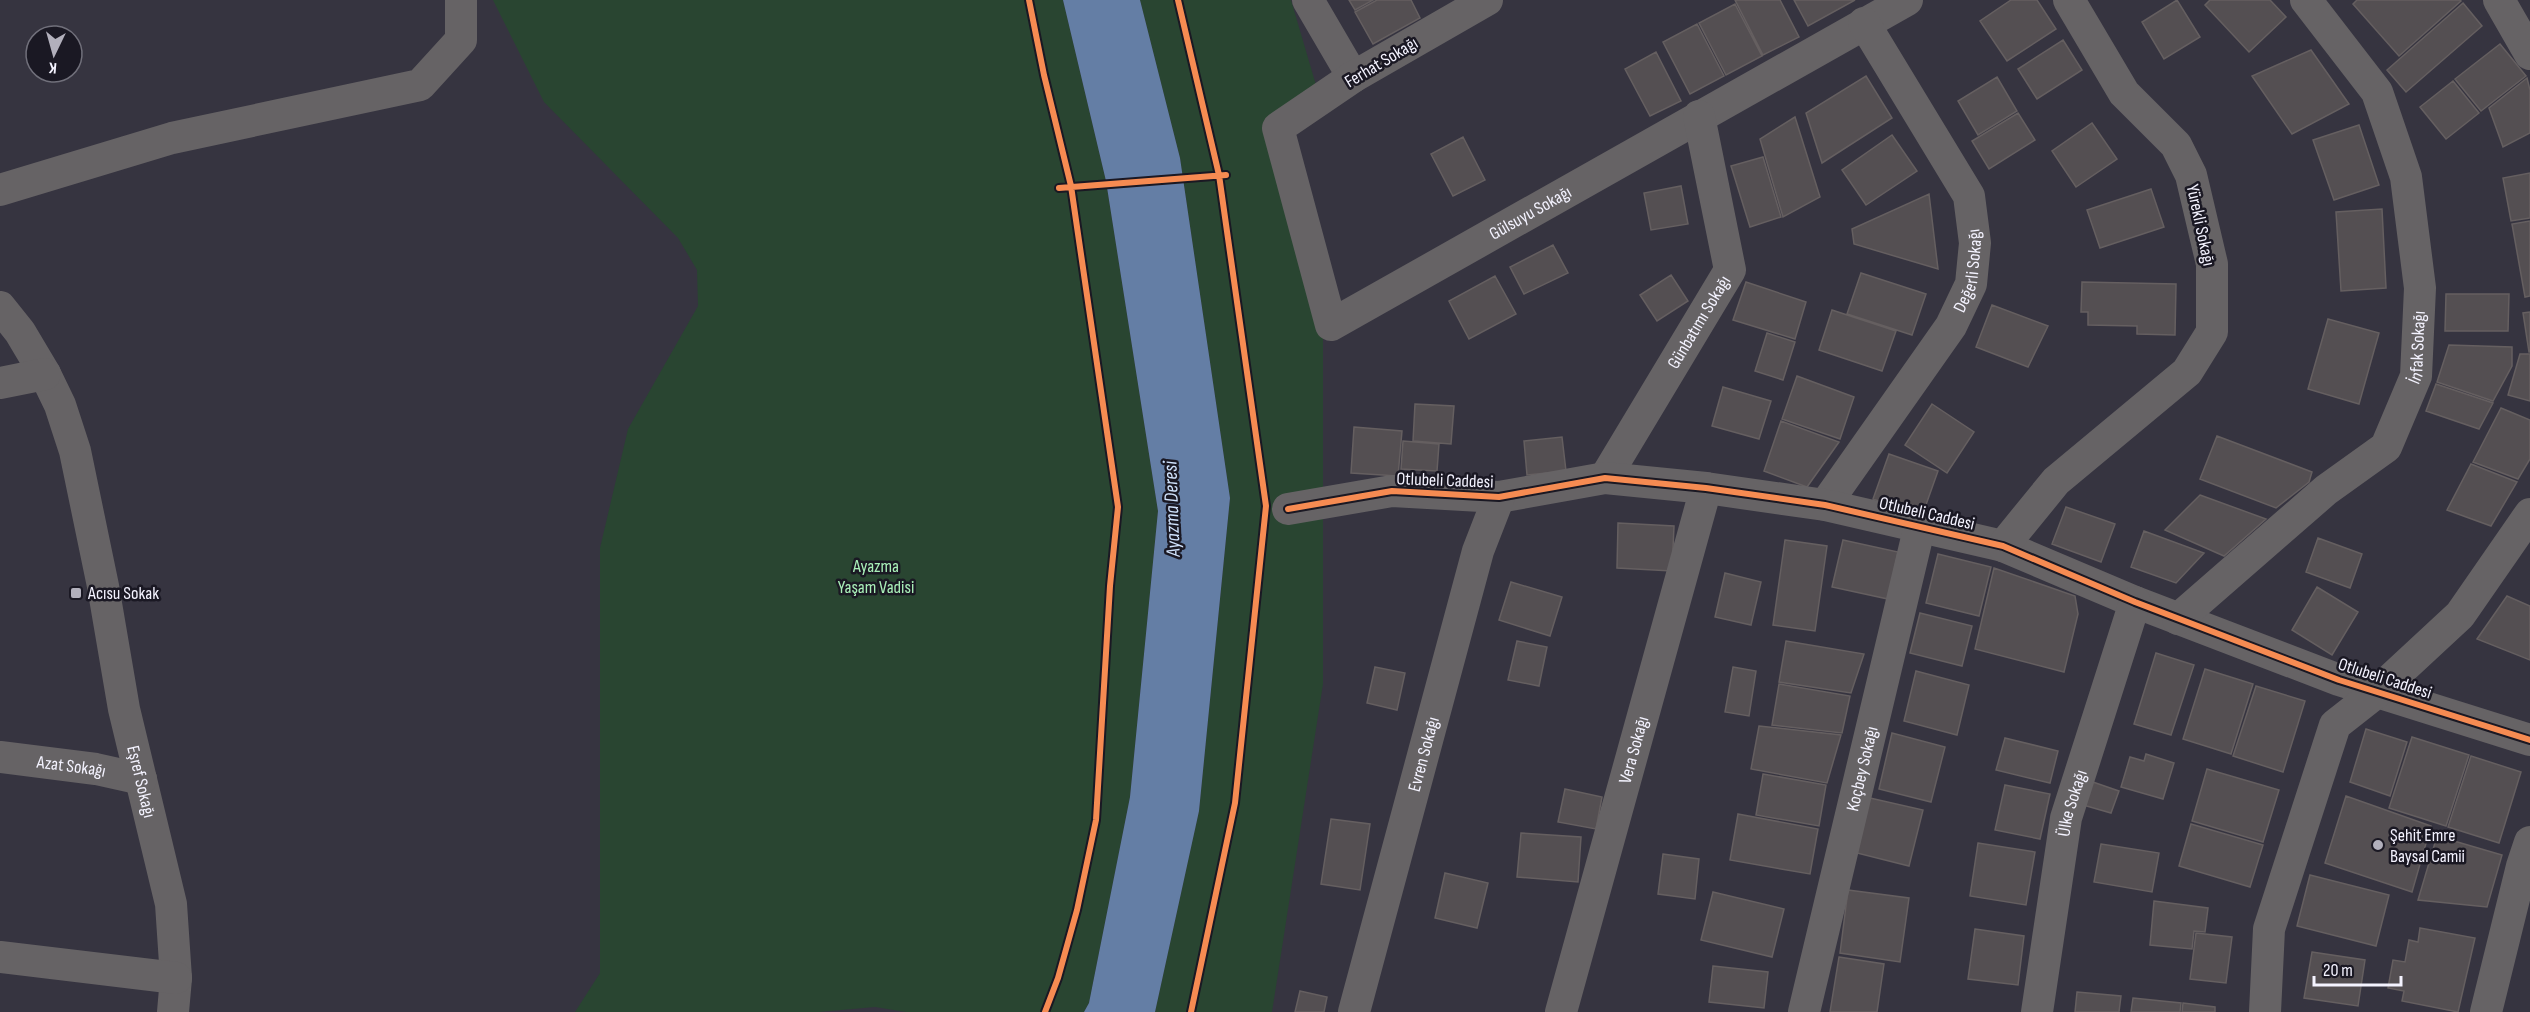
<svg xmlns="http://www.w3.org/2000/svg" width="2530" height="1012" font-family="'Sofia Sans Condensed',sans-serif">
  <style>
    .green { fill: #294531 }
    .water { fill: #647ea5 }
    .building { fill: #544f52; stroke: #655f60; stroke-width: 1.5 }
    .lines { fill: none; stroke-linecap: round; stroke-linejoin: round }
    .street { stroke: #666365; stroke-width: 32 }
    .cycleway-casing { stroke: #1a1823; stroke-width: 10 }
    .cycleway { stroke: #f68b52; stroke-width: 6 }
    .poi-dot { fill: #b2b0bc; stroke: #1a1823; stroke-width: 2 }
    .labels { text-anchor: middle; stroke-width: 5; stroke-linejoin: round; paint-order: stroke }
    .street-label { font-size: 18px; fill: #f4f3ff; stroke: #1a1823 }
    .park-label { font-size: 18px; fill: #a9efb8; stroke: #1a1823 }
    .poi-label { font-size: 18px; fill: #f4f3ff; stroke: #1a1823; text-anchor: start }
    .water-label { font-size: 20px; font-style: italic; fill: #d1e3fd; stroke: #1a1823 }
  </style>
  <rect width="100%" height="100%" fill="#363440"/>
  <path class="green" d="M493,0H1063L1106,181L1158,511L1130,797L1089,1003L1084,1012H906L875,1007L819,1012H575L600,973V548L628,429L698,306L697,270L678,238L544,102Z
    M1140,0H1291L1316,85L1267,120L1323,332V684L1272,1012H1155L1199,811L1230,498L1180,158Z"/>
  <path class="water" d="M1063,0H1140L1180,158L1230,498L1199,811L1155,1012H1084L1089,1003L1130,797L1158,511L1106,181Z"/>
  <path class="building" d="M1349,0H1373L1355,10Z
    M1377,0H1411L1420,18L1373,44L1355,12Z
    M1735,0H1780L1799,37L1763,55Z
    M1794,0H1855L1808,26Z
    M2011,0H2037L2056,29L2007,61L1980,21Z
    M2177,0L2200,37L2164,59L2142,22Z
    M2210,0H2270L2286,17L2249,52L2205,5Z
    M2357,0H2460L2461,1L2399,56L2353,4Z
    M2463,3L2482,26L2406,92L2387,70Z
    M1735,4L1762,56L1726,75L1699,23Z
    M1697,24L1724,76L1690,94L1663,42Z
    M2063,40L2082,70L2037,99L2018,69Z
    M2500,44L2526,76L2481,111L2455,79Z
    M2311,50L2349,104L2292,134L2252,76Z
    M1656,52L1681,101L1650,116L1625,69Z
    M1866,76L1892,118L1822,163L1806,113Z
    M1997,77L2017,111L1978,135L1958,101Z
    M2527,78L2530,90V133L2503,147L2489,108Z
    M2453,81L2479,113L2446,139L2420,107Z
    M2018,113L2035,140L1989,169L1972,141Z
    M1795,117L1820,197L1783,217L1760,139Z
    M2092,123L2117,159L2076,187L2052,151Z
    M2359,125L2379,185L2334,200L2313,140Z
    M1892,135L1917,171L1866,205L1842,170Z
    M1463,137L1485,180L1453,196L1431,154Z
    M1763,157L1781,217L1750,227L1731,166Z
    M2530,173V218L2511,221L2503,178Z
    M1681,186L1688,224L1651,230L1644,193Z
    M2151,189L2164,227L2100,248L2087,210Z
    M1929,194L1938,269L1854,244L1852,229Z
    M2382,209L2386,288L2341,291L2336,212Z
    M2530,221V296L2525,297L2512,224Z
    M1553,245L1568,273L1524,294L1510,267Z
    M1861,273L1926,294L1912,335L1847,314Z
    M1671,275L1688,301L1657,321L1640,295Z
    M1495,276L1516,314L1469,339L1449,301Z
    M1746,282L1806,302L1795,339L1733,320Z
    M2082,282L2176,284L2175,335L2137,334V326L2088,325V312H2081Z
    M2446,294H2509L2508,331H2445Z
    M1992,305L2048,326L2028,367L1976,347Z
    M1832,310L1896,331L1882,371L1819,350Z
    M2530,312V352H2529L2523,313Z
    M2328,319L2379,333L2359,404L2308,389Z
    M1767,333L1795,342L1783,380L1755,371Z
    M2449,345L2512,347V366L2493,401L2437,382Z
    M2520,354H2530V401L2508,395Z
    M1797,376L1854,397L1840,439L1782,419Z
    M2436,384L2493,403L2479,429L2426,411Z
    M1723,387L1771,401L1759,439L1712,426Z
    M1415,404L1454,406L1451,444L1413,441Z
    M1932,404L1974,432L1947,473L1905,445Z
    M2501,408L2530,420V459L2518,479L2473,462Z
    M1781,421L1839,442L1807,487L1764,471Z
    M1354,427L1402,431L1398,476L1351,473Z
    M2217,436L2312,472L2309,482L2276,508L2200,479Z
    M1562,437L1566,471L1527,475L1524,441Z
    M1403,441L1439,444L1437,471L1401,469Z
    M1889,454L1938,471L1922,516L1873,499Z
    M2471,464L2517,482L2491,526L2447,510Z
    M2200,495L2266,519L2224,556L2165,530Z
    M2066,507L2115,524L2101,562L2052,544Z
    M1618,523L1674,526L1672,571L1617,568Z
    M2144,531L2204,553L2176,583L2131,567Z
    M2318,538L2362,554L2350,588L2306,572Z
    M1785,540L1827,546L1815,631L1773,625Z
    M1843,540L1898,552L1888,599L1832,587Z
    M1938,554L1991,567L1979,616L1926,603Z
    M1994,568L2075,596L2078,614L2064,672L1975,649Z
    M1725,573L1761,582L1751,625L1715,617Z
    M1511,582L1562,597L1550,636L1499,620Z
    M2317,587L2358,612L2332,655L2292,630Z
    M2507,596L2530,606V660L2477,639Z
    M1920,613L1972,626L1962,666L1910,653Z
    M1517,641L1547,647L1539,686L1508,680Z
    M1786,641L1864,654L1851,693L1779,682Z
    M2156,653L2194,665L2171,735L2134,724Z
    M1375,667L1405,673L1397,710L1367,703Z
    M1733,667L1756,671L1749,716L1725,712Z
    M2205,669L2253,684L2231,754L2183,739Z
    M1916,671L1969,685L1957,735L1904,721Z
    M1779,684L1850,696L1842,733L1772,725Z
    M2256,686L2305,701L2283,772L2233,756Z
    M1759,726L1841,735L1827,783L1751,769Z
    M2366,729L2407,742L2390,796L2350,782Z
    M1892,733L1945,747L1931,802L1879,789Z
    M2412,737L2469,755L2446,826L2389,808Z
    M2005,738L2058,751L2050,783L1996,770Z
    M2146,754L2174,763L2163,799L2121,787L2130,757L2144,761Z
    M2471,756L2521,772L2499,843L2448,827Z
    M2207,769L2279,790L2263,842L2192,821Z
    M1763,774L1826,785L1819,826L1756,815Z
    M2090,781L2119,791L2111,813L2083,805Z
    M2005,785L2050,794L2040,839L1995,830Z
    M1565,789L1602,797L1596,829L1558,822Z
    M2346,796L2431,826L2412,892L2325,863Z
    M1870,798L1923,810L1909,866L1857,853Z
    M1738,814L1818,829L1810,874L1730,860Z
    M1331,819L1370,824L1360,890L1321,884Z
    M2191,824L2263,845L2250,887L2179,866Z
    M1521,833L1581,837L1578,882L1517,877Z
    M2437,836L2502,855L2487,907L2418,900Z
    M1978,843L2035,852L2026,905L1970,896Z
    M2101,844L2159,853L2152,892L2094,882Z
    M1663,854L1699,859L1695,899L1658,894Z
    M1445,873L1488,883L1477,928L1435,918Z
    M2310,875L2389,895L2376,946L2297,926Z
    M1848,890L1909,898L1900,962L1840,953Z
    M1713,892L1784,909L1772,957L1701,940Z
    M2154,901L2208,908L2205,932L2194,931L2192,949L2150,945Z
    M2420,928L2475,938L2458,1012L2402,1001L2404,991L2388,988L2393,960L2405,962L2409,940L2418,942Z
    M1975,929L2024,936L2018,985L1968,979Z
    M2196,933L2232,937L2226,983L2190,979Z
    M2312,952L2365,960L2358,1006L2304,998Z
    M1839,957L1884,964L1877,1012H1830Z
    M1713,966L1768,972L1764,1008L1709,1002Z
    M1300,991L1327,997L1324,1012H1295Z
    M2077,992L2121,996L2119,1012H2075Z
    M2133,998L2181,1003L2180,1012H2131Z
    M2183,1003L2215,1007V1012H2182Z"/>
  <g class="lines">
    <g class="street">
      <path d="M1308,0L1353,77"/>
      <path id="s1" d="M1487,0L1353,77L1278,128L1331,325L1907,0"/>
      <path d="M2499,0L2530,54"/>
      <path d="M0,190L172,138L420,85L461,40V0"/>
      <path id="s2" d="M0,307L20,332L45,374L60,405L75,451L103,586L124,709L171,904L176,978L173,1012"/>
      <path d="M0,383L45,374"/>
      <path id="s3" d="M1605,478L1730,270L1699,116"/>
      <path id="s4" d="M1825,505L1951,326L1971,284L1975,243L1969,196L1864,23"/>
      <path d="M1288,509L1392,491L1499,497L1605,478L1706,488L1825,505L2003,546L2135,602L2339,680L2530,740"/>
      <path d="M2003,546L2056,481L2187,372L2212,332V264L2191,175L2176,145L2124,93L2069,0"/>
      <path id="s5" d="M2178,619L2326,490L2386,447L2416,376L2420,288L2406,177L2377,92L2306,0"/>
      <path id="s6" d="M0,757L96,769L141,779"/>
      <path d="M0,957L176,978"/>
      <path id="s7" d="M1354,1012L1478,551L1499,497"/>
      <path id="s8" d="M1561,1012L1706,488"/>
      <path id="s9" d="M1804,1012L1920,525"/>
      <path id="s10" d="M2037,1012L2066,818L2135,602"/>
      <path d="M2265,1012L2269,929L2335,725L2377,692L2460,615L2530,514"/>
      <path d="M2486,1012L2522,866L2530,842"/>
    </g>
    <defs>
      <path id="cycleway" d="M1029,0L1044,75L1071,186L1118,507L1110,586L1096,820L1077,910L1058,978L1045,1012
        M1178,0L1219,175L1266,506L1235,803L1191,1012
        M1059,188L1226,175
        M1288,509L1392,491L1499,497L1605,478L1706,488L1825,505L2003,546L2135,602L2339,680L2530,740"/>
    </defs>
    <use href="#cycleway" class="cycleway-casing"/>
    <use href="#cycleway" class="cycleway"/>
  </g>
  <g class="poi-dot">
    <rect x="70" y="587" width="12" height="12" rx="3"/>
    <circle cx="2378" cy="845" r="6"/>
  </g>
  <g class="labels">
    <g class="street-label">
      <text transform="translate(1381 62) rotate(-31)" y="6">Ferhat Sokağı</text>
      <text dy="6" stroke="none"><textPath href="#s1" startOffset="678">Gülsuyu Sokağı</textPath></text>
      <text transform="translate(2201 225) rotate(78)" y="6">Yürekli Sokağı</text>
      <text dy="6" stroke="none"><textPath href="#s4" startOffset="278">Değerli Sokağı</textPath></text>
      <text dy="6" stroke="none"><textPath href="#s3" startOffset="182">Günbatımı Sokağı</textPath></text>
      <text dy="6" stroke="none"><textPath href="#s5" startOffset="376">İnfak Sokağı</textPath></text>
      <text transform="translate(1445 480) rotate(2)" y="6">Otlubeli Caddesi</text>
      <text transform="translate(1927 513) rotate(13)" y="6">Otlubeli Caddesi</text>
      <text transform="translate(2385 678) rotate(18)" y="6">Otlubeli Caddesi</text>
      <text dy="6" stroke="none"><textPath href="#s8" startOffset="272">Vera Sokağı</textPath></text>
      <text dy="6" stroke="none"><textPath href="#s7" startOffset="267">Evren Sokağı</textPath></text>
      <text dy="6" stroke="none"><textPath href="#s6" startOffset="72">Azat Sokağı</textPath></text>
      <text dy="6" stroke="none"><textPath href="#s9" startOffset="250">Koçbey Sokağı</textPath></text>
      <text dy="6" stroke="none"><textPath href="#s2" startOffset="501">Eşref Sokağı</textPath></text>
      <text dy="6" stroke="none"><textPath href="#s10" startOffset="212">Ülke Sokağı</textPath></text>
    </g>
    <g class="park-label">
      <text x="876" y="572">Ayazma<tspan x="876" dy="21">Yaşam Vadisi</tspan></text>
    </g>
    <g class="poi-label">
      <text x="88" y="599">Acısu Sokak</text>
      <text x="2390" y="841">Şehit Emre<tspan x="2390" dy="21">Baysal Camii</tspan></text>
    </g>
    <g class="water-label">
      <text transform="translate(1171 509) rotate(-92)" y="7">Ayazma Deresi</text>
    </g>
  </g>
  <g transform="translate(54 54) rotate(185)"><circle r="28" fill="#1a1823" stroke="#71707b" stroke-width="1.5"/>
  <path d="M0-4.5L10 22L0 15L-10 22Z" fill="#b2b0bc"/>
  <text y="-9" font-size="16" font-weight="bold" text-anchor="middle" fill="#f4f3ff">K</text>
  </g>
  <path d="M2314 976v9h87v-9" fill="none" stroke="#f4f3ff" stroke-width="3"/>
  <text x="2323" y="976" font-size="18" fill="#f4f3ff" stroke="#1a1823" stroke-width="4.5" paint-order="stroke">20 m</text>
</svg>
